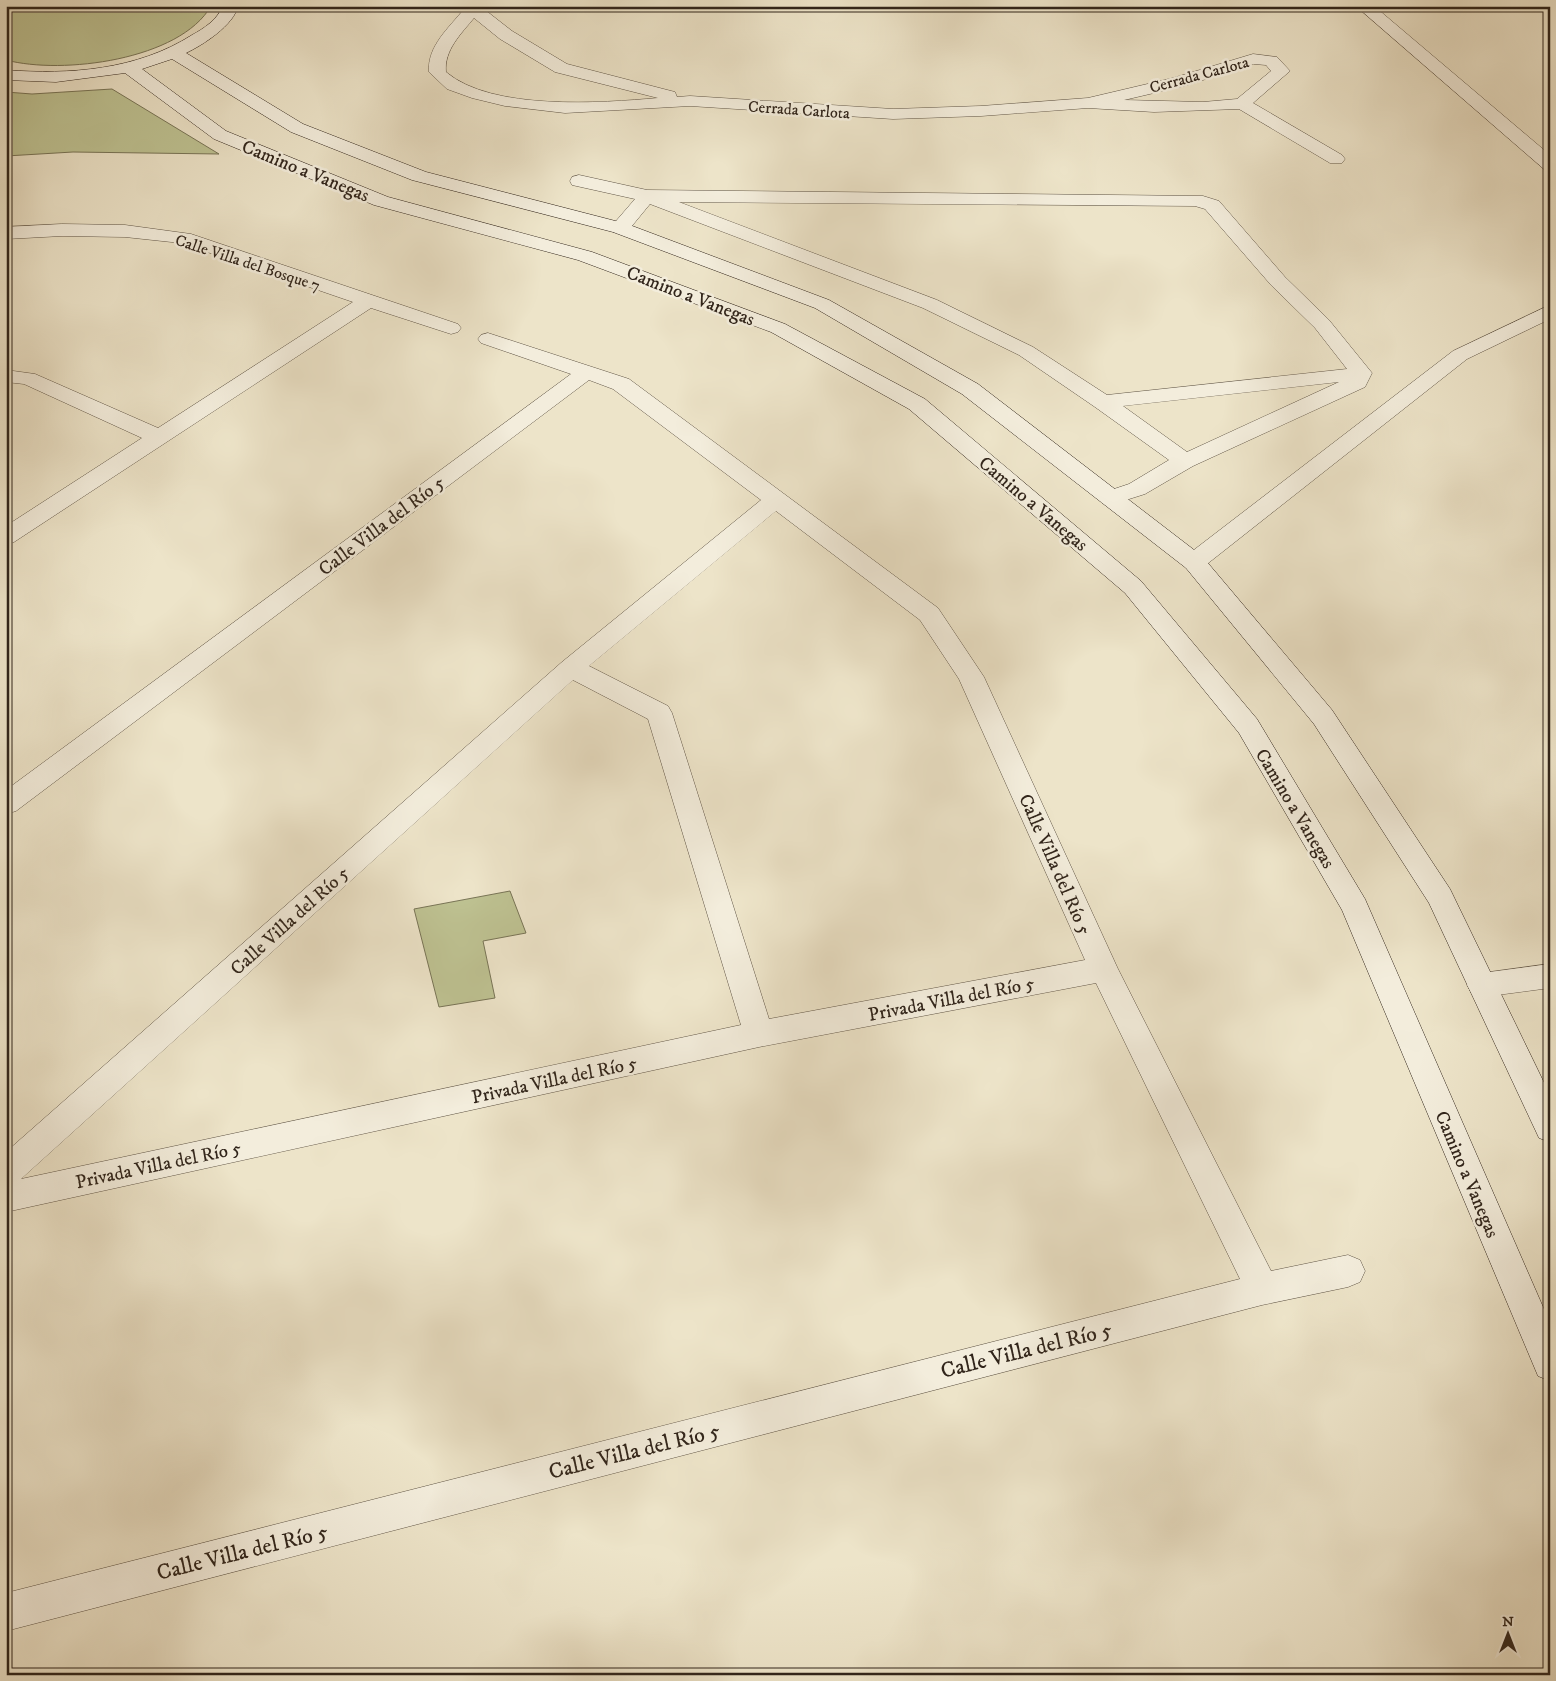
<svg xmlns="http://www.w3.org/2000/svg" width="1556" height="1681" font-family="'IM FELL DW Pica',serif">
  <style>
    .green { fill: #bec292; stroke: #787456 }
    .lines { fill: none; stroke-linecap: round; stroke-linejoin: round }
    .service-casing { stroke: #605546; stroke-width: 1 }
    .minor-casing { stroke: #605546; stroke-width: 1 }
    .secondary-casing { stroke: #31251b; stroke-width: 1 }
    .service { fill: #f3eddc; fill-rule: evenodd }
    .minor { fill: #f3eddc; fill-rule: evenodd }
    .secondary { fill: #f3eddc; fill-rule: evenodd }
    .labels { text-anchor: middle; stroke-width: 5; stroke-linejoin: round; paint-order: stroke }
    .far-street-label { font-size: 16px; fill: #31251b; stroke: #f3eddc }
    .street-label { font-size: 19px; fill: #31251b; stroke: #f3eddc }
    .near-street-label { font-size: 22px; fill: #31251b; stroke: #f3eddc }
  </style>
  <rect width="100%" height="100%" fill="#ede4c9"/>
  <filter id="stains"><feTurbulence type="fractalNoise" baseFrequency=".004" numOctaves="4"/><feColorMatrix values="0 0 0 0 .2 0 0 0 0 .09 0 0 0 0 .02 0 0 0 .5 -.17"/></filter>
  <radialGradient id="worn" r=".72"><stop offset=".6" stop-color="#630" stop-opacity="0"/><stop offset="1" stop-color="#630" stop-opacity=".3"/></radialGradient>
  <path class="green" d="M6,6H211C180,60 62,75 6,60Z
    M112,89L219,154L73,152L6,156V92L32,94Z
    M510,891L526,933L483,941L495,998L439,1007L414,909Z"/>
  <g class="lines">
    <defs>
      <path id="service" d="M1356,6H1374L1550,155V170L1544,169Z
        M579,175L647,190L1203,196L1219,201L1285,277L1329,320L1372,373L1365,387L1193,466L1145,494L1110,505L1102,503L1099,498L1102,493L1129,484L1169,460L1095,407L1019,355L923,308L650,204L627,232H613L610,228L635,199L572,185L570,181L572,177ZM679,202L1195,206L1205,209L1271,285L1315,328L1347,369L1107,395L1033,347L937,300ZM1339,382L1187,452L1123,406Z
        M1550,964V988L1482,997L1472,994L1467,985L1472,976L1482,973Z"/>
      <path id="minor" d="M464,6H480L512,31L567,64L675,92L677,97L690,96L893,109L981,106L1088,98L1173,78L1253,54L1277,57L1290,71L1253,103L1342,155L1345,159L1342,163H1330L1239,109L1154,112L1088,108L981,116L893,119L690,106L565,113L505,106L472,98L447,89L429,72C427,46 449,28 464,9ZM474,18L500,39L555,72L658,98C601,103 492,111 446,72C444,50 461,34 474,18ZM1254,64L1266,65L1271,71L1237,99L1203,102L1124,100L1184,86Z
        M849,6H968L960,11H857Z
        M62,224L125,225L191,234L458,324L461,328L458,332L451,334L371,308L14,542L6,545V526L142,438L24,384L6,382V370L35,374L158,428L353,302L181,243L125,237L62,236L6,239V227Z
        M1550,305V319L1467,359L1202,568L1194,570L1186,568L1182,562L1186,556L1453,351Z
        M488,333L629,379L938,608L984,677L1118,969L1271,1271L1348,1255L1360,1260L1365,1271L1360,1282L1348,1287L1262,1305L6,1631V1593L1240,1279L1096,983L759,1047L6,1212V1152L562,662L761,500L613,389L589,380L16,811L6,814V790L571,374L481,343L478,339L481,335ZM776,511L920,620L959,679L1085,960L769,1019L672,713L668,706L589,666ZM573,680L648,719L741,1025L21,1179Z"/>
      <path id="secondary" d="M222,6H238C234,25 203,45 186,53L303,124L426,172L627,224L829,300L978,384L1202,556L1332,710L1450,889L1550,1095V1142L1539,1138L1429,903L1314,724L1186,568L962,394L815,308L613,232L412,180L291,132L172,59L142,69L226,131L388,197L592,252L785,324L925,399L1141,581L1257,719L1365,899L1550,1323V1381L1538,1376L1342,910L1239,733L1125,593L909,409L771,332L578,260L374,205L214,139L125,73L56,82L6,80V70C70,75 137,70 192,35C203,29 219,19 222,6Z"/>
    </defs>
    <use href="#service" class="service-casing"/>
    <use href="#minor" class="minor-casing"/>
    <use href="#secondary" class="secondary-casing"/>
    <use href="#service" class="service"/>
    <use href="#minor" class="minor"/>
    <use href="#secondary" class="secondary"/>
  </g>
  <g class="labels">
    <g class="far-street-label">
      <text transform="translate(1199 74) rotate(-15)" y="6">Cerrada Carlota</text>
      <text transform="translate(799 109) rotate(4)" y="6">Cerrada Carlota</text>
      <text transform="translate(248 262) rotate(18)" y="6">Calle Villa del Bosque 7</text>
    </g>
    <g class="street-label">
      <text transform="translate(306 170) rotate(22)" y="7">Camino a Vanegas</text>
      <text transform="translate(691 295) rotate(21)" y="7">Camino a Vanegas</text>
      <text transform="translate(1034 503) rotate(40)" y="7">Camino a Vanegas</text>
      <text transform="translate(381 525) rotate(-37)" y="7">Calle Villa del Río 5</text>
      <text transform="translate(1296 808) rotate(59)" y="7">Camino a Vanegas</text>
      <text transform="translate(1056 864) rotate(66)" y="7">Calle Villa del Río 5</text>
      <text transform="translate(289 920) rotate(-42)" y="7">Calle Villa del Río 5</text>
      <text transform="translate(951 998) rotate(-11)" y="7">Privada Villa del Río 5</text>
      <text transform="translate(554 1079) rotate(-12)" y="7">Privada Villa del Río 5</text>
      <text transform="translate(158 1164) rotate(-12)" y="7">Privada Villa del Río 5</text>
      <text transform="translate(1468 1174) rotate(67)" y="7">Camino a Vanegas</text>
    </g>
    <g class="near-street-label">
      <text transform="translate(1026 1349) rotate(-14)" y="8">Calle Villa del Río 5</text>
      <text transform="translate(634 1450) rotate(-14)" y="8">Calle Villa del Río 5</text>
      <text transform="translate(242 1551) rotate(-14)" y="8">Calle Villa del Río 5</text>
    </g>
  </g>
  <rect width="1556" height="1681" fill="none" stroke="#ede4c9" stroke-width="25"/>
  <rect x="8" y="8" width="1541" height="1666" fill="none" stroke="#31251b" stroke-width="2.5"/>
  <rect x="12" y="12" width="1531" height="1656" fill="none" stroke="#31251b"/>
  <g transform="translate(1508 1634)" stroke="#f3eddc" stroke-width="4" paint-order="stroke">
  <path d="M0-4L9 19L0 12L-9 19Z" fill="#31251b"/>
  <text y="-8" font-size="14" font-weight="bold" text-anchor="middle" fill="#31251b">N</text>
  </g>
  <rect width="100%" height="100%" filter="url(#stains)"/>
  <rect width="100%" height="100%" fill="url(#worn)"/>
</svg>
